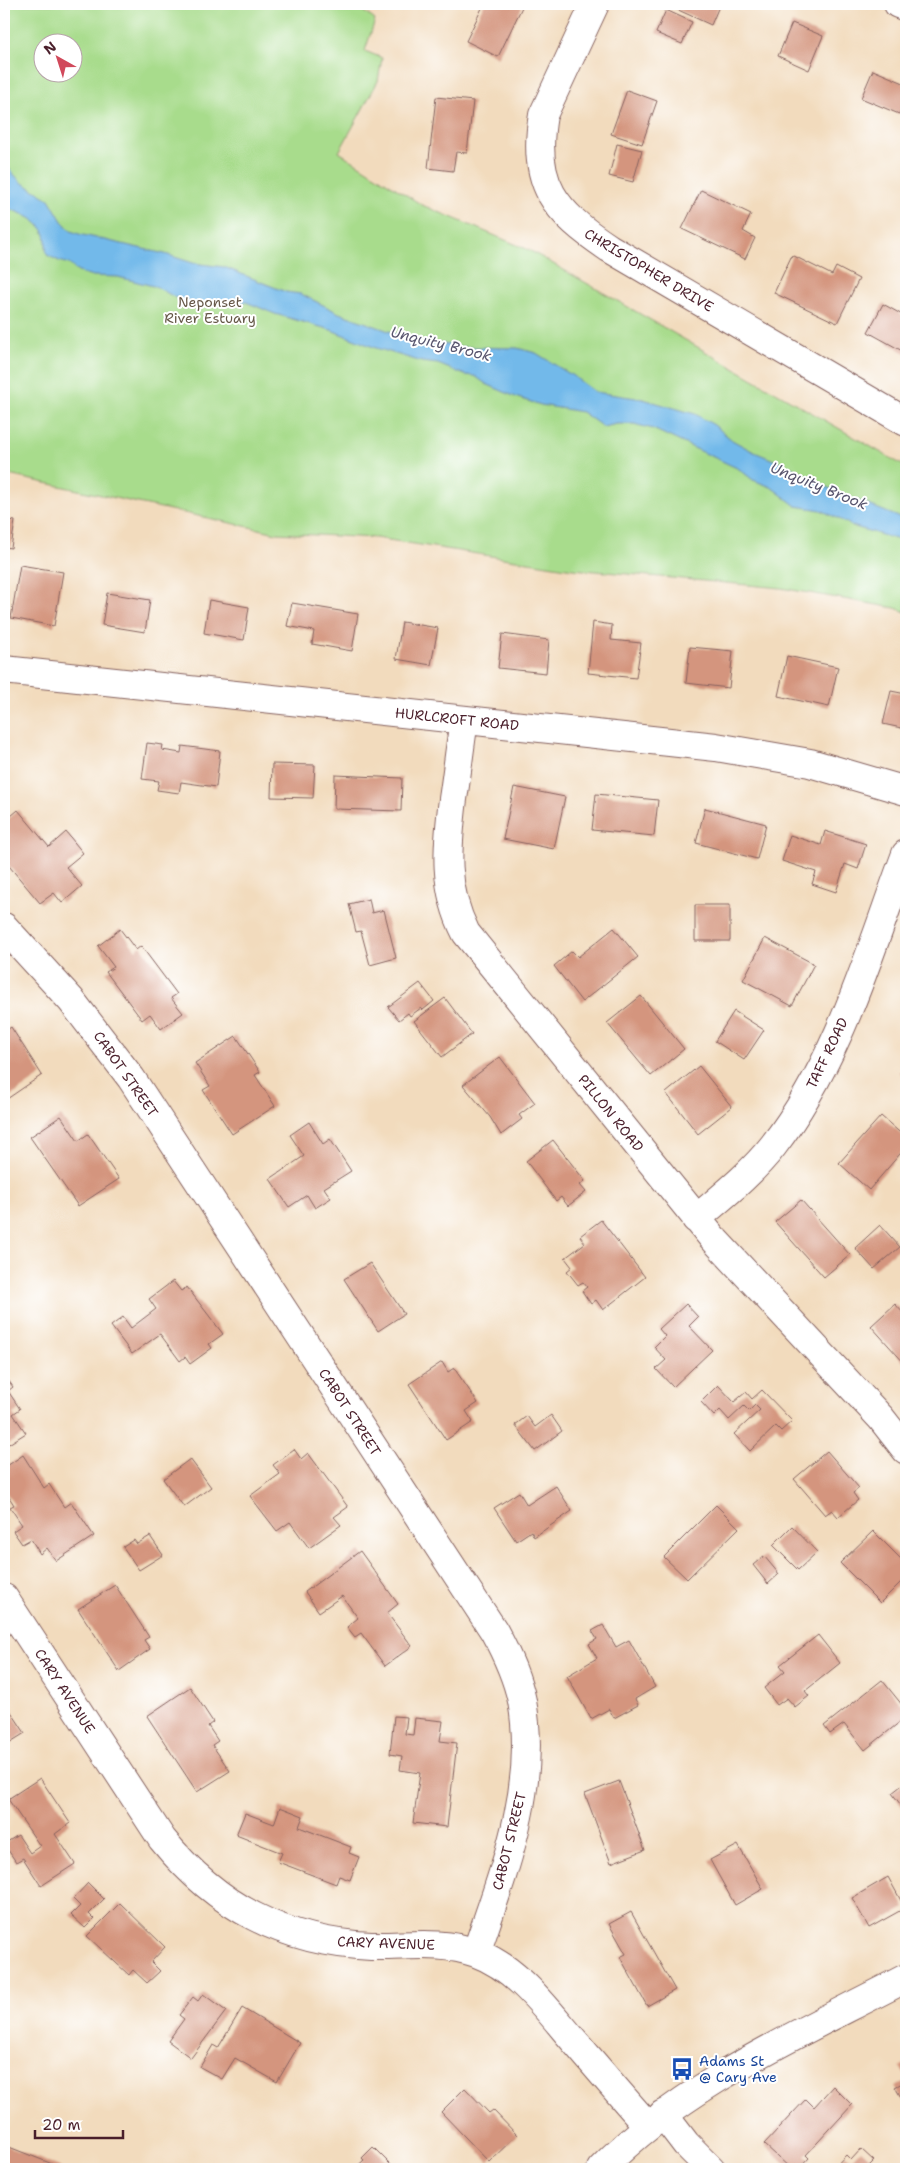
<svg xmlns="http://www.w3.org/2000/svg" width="910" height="2173" font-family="'Shantell Sans',sans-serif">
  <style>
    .green { fill: #a8dc8c; stroke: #797e5c; fill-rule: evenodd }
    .water { fill: #72b9ea; stroke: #5e6c8a }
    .building { fill: #d4957e }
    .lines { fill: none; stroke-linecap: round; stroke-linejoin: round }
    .street-casing { stroke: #85615e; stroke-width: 30 }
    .secondary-casing { stroke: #85615e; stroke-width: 30 }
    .street { stroke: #fff; stroke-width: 28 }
    .secondary { stroke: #fff; stroke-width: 28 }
    .labels { text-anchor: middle; stroke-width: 4; stroke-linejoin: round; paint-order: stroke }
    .street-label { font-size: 14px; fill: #4a1f2b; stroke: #fff }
    .park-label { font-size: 14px; fill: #665848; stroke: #fff }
    .transit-label { font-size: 14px; fill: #164399; stroke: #fff; text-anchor: start }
    .water-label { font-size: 15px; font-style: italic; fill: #58556e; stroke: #fff }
  </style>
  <rect width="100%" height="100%" fill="#fff"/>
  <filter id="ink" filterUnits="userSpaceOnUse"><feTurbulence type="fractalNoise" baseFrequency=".02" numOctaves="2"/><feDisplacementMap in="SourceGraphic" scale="10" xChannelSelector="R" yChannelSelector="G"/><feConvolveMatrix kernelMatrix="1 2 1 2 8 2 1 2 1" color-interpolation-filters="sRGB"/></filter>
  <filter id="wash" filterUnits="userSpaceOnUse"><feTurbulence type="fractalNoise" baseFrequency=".0096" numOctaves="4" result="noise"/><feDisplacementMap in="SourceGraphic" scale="20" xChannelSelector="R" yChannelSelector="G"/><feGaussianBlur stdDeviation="1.12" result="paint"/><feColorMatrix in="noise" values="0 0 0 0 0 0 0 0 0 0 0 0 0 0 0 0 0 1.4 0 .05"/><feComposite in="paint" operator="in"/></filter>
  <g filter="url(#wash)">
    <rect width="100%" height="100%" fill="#f2dbbd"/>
    <path class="green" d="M4,4H354L375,20L365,51L382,58L378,81L339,152L422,205L529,250L906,467V612L895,608L781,588L573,569L376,538L277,533L4,474ZM42,42H72V72H42Z"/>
    <path class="water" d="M4,160L10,170L21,182L49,199L62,221L71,231L79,234L165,254L193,263L224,267L286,292L301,294L339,313L411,339L462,347L517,348L536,353L573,376L595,392L643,399L695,414L714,425L732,440L752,451L795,469L834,491L906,520V542L855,527L821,510L796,506L771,487L753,480L739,469L653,429L634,424H617L603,427L582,412L541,405L518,398L486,384L475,376L465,375L438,364L422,362L376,348L331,330L275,314L246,302L208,305L181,301L157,287L118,277L93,276L78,272L69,264L59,261L47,255C45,248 47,241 45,235C40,219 18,212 4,207Z"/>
    <g id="blocks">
      <path class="building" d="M484,4H516L522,7L498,57L466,41Z
        M676,4H720L711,25L674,8Z
        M666,10L692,22L682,44L656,33Z
        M792,23L823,36L809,70L778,56Z
        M873,70L906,84V98L899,114L861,98Z
        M627,90L657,101L642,144L611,134Z
        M436,97L473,101L467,153L456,152L453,171L428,168Z
        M617,144L642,150L633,182L609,176Z
        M701,190L751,214L743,231L755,238L745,259L682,229Z
        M792,255L832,275L836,267L859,279L837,323L774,293Z
        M883,304L906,317V353L868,332Z
        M4,519L15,521L11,548L4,547Z
        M20,565L63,572L54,626L11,618Z
        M107,593L150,600L145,632L102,625Z
        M209,600L249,607L244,640L204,633Z
        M292,603L358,614L352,651L312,644L314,631L287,626Z
        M402,622L438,628L431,665L396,659Z
        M593,622L612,625L611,640L641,643L636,678L588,673Z
        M502,634L549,640L546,673L498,668Z
        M690,647L733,651L729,688L686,683Z
        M787,656L838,667L829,707L778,696Z
        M891,691L906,694V729L883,724Z
        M147,743L163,745L162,750L181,753L182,746L220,751L216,787L181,782L179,793L157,790L159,781L142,779Z
        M272,764L315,765L313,798L271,797Z
        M335,775L402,778L401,811L334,809Z
        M514,787L565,797L554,849L503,839Z
        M596,794L658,800L654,836L592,830Z
        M705,808L766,824L757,859L696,843Z
        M18,810L49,847L66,832L83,853L66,867L82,886L62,903L54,893L40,903L4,860V822Z
        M825,831L866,844L858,869L845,864L836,892L812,884L816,872L782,861L790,835L821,845Z
        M369,899L372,913L384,910L396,958L370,965L361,931L356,932L349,904Z
        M695,905H730V941H695Z
        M614,928L638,957L582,1002L554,966L572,951L578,957Z
        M120,929L136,950L141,946L177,994L171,998L183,1013L161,1029L150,1014L142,1020L106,972L114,967L98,946Z
        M765,938L814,964L792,1006L743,980Z
        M420,983L434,1001L423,1010L421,1008L410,1016L408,1013L399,1020L388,1007Z
        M641,996L684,1049L651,1076L607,1023Z
        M445,998L472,1034L442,1057L414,1021Z
        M734,1011L764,1030L744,1060L715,1041Z
        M11,1027L42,1075L4,1101V1032Z
        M236,1036L260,1072L255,1075L275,1106L232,1134L203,1090L210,1086L195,1063Z
        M500,1057L535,1103L519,1115L522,1119L501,1135L490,1117L463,1085Z
        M906,1062V1077L900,1073Z
        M699,1066L732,1107L698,1134L666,1093Z
        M61,1116L78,1141L88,1134L119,1179L78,1206L30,1137Z
        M881,1116L906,1138V1147L869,1190L839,1163Z
        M309,1122L323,1144L330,1139L351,1171L324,1188L331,1198L315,1208L307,1195L289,1207L270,1179L304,1156L290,1135Z
        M553,1140L585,1181L580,1185L586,1192L568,1206L561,1197L556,1201L526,1161Z
        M801,1200L850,1255L824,1277L775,1222Z
        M601,1220L645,1277L603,1310L596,1300L591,1304L582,1291L587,1287L583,1282L578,1285L567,1271L572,1267L565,1258L585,1243L580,1236Z
        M880,1225L900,1247L874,1269L855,1248Z
        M370,1263L404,1314L378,1331L344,1279Z
        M173,1281L181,1291L187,1287L223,1334L209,1344L212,1348L190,1364L185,1357L180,1361L160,1334L132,1354L111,1326L123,1317L131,1328L156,1309L149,1299Z
        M686,1304L698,1317L689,1326L712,1350L673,1387L656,1369L666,1360L654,1347L665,1336L659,1329Z
        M895,1304L906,1316V1365L871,1326Z
        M442,1362L448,1372L454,1368L478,1403L466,1411L473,1422L446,1440L409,1384Z
        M4,1374L13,1387L8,1391L20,1409L13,1414L26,1433L4,1447Z
        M718,1385L734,1402L746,1392L752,1399L762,1390L792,1421L781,1431L776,1426L750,1451L734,1434L760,1410L755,1405L749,1411L744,1406L729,1420L720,1410L714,1416L701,1402Z
        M551,1415L562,1431L535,1451L515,1425L527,1416L535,1427Z
        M294,1449L301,1459L308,1453L348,1507L334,1517L341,1525L309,1548L290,1522L277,1531L250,1496L280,1474L273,1465Z
        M827,1451L859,1488L853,1493L858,1500L838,1517L832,1510L825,1515L794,1479Z
        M23,1455L44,1488L49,1484L64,1507L71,1502L94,1536L56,1561L47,1548L40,1554L31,1539L22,1544L13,1531L22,1525L10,1507L14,1505L4,1489V1468Z
        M190,1459L211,1487L184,1507L163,1479Z
        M556,1486L572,1511L534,1537L531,1531L516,1541L494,1508L519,1492L527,1505Z
        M716,1505L739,1528L687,1579L664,1557Z
        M792,1526L817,1552L798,1570L773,1545Z
        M873,1531L906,1564V1577L880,1603L840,1563Z
        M150,1536L163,1555L139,1570L123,1547L134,1540L137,1544Z
        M360,1551L398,1604L387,1613L412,1646L385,1666L361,1633L355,1637L347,1627L358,1618L342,1596L319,1612L305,1592Z
        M764,1556L779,1574L768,1584L753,1565Z
        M115,1585L149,1637L144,1640L150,1649L119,1671L78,1609Z
        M603,1625L616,1647L629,1640L655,1687L635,1699L638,1705L614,1718L609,1709L591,1719L567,1676L597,1658L589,1644L597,1639L592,1631Z
        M818,1635L840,1663L805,1691L809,1696L795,1707L787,1698L777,1705L764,1688L785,1671L780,1665Z
        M882,1680L903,1706L906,1704V1717L865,1750L844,1724L830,1734L824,1726Z
        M190,1687L213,1722L208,1726L218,1741L212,1745L230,1771L197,1792L147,1716Z
        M4,1701L25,1733L4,1746Z
        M394,1716L407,1717L405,1734L413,1735L415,1718L443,1721L440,1741L457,1743L447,1827L413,1823L420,1773L400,1770L402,1756L390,1754Z
        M40,1778L70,1823L55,1834L75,1864L41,1886L23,1858L16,1862L4,1844L18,1835L30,1853L40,1846L8,1799Z
        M619,1781L645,1850L611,1863L585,1794Z
        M906,1782V1812L892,1793Z
        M280,1807L303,1816L299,1827L351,1847L349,1853L359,1857L350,1880L339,1876L336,1884L278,1862L282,1853L236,1835L245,1813L274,1824Z
        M738,1845L763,1889L735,1905L710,1860Z
        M888,1877L905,1908L869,1928L852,1898Z
        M88,1883L104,1899L89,1914L94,1919L85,1928L71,1915L80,1906L73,1899Z
        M120,1903L165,1947L151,1962L160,1971L147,1983L133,1970L129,1975L87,1936Z
        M631,1912L675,1990L647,2006L620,1957L626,1954L609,1924Z
        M203,1994L226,2011L191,2058L168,2041L184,2019L179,2015L193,1997L198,2001Z
        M242,2008L300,2043L277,2082L235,2058L222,2079L200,2067L213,2045L218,2048Z
        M906,2063V2077L900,2067Z
        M906,2081V2106L895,2087Z
        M833,2086L852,2105L806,2155L809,2158L799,2169H791L764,2144L806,2099L814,2107Z
        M465,2088L489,2113L493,2110L517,2135L489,2162L441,2112Z
        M4,2145L65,2169H4Z
        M373,2147L395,2169H354L364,2160L362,2158Z
        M861,2149L874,2161L866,2169H833L846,2155L851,2160Z
        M320,2164L324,2169H315Z"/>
    </g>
  </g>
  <g filter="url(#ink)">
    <use href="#blocks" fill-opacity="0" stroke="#85615e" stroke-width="1"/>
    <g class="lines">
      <defs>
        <path id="street" d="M595,4L543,115C531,184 555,212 609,248L906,422
          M898,4L906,7
          M4,670L716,747L810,763L906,791
          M464,720C460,746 457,773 453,799C447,848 443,888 466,933L711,1236L881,1418L906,1450
          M4,927L71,1000L131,1078L494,1631C506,1653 517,1677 522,1701C538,1787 503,1873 476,1953
          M696,1219C723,1196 751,1174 773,1146C839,1061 869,953 906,854
          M4,1598L162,1839C217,1907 284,1942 371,1946C406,1947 441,1940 476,1953C518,1968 548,2011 576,2043C600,2071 624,2099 648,2126
          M663,2114L686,2144L711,2169"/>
        <path id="secondary" d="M601,2169C686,2082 800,2034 906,1978"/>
      </defs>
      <use href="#street" class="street-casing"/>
      <use href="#secondary" class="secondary-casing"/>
      <use href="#street" class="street"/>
      <use href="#secondary" class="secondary"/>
    </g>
  </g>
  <defs>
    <symbol id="bus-bare" viewBox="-9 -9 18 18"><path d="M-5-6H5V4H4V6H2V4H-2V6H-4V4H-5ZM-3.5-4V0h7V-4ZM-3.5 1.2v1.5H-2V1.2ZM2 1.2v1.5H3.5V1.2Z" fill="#1a4fb4" stroke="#fff" stroke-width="2.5" paint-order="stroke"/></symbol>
  </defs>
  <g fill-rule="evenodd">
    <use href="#bus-bare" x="666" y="2053" width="32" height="32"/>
  </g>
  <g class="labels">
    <g class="street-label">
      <text transform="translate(649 270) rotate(31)" y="5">CHRISTOPHER DRIVE</text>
      <text transform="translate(457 719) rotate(6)" y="5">HURLCROFT ROAD</text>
      <text transform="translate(827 1053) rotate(-64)" y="5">TAFF ROAD</text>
      <text transform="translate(126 1074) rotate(55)" y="5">CABOT STREET</text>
      <text transform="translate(611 1113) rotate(51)" y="5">PILLON ROAD</text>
      <text transform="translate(350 1412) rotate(57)" y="5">CABOT STREET</text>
      <text transform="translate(65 1691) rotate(57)" y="5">CARY AVENUE</text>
      <text transform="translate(509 1841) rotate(-76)" y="5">CABOT STREET</text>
      <text transform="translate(386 1943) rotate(2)" y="5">CARY AVENUE</text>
    </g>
    <g class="park-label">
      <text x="210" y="307">Neponset<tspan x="210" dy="16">River Estuary</tspan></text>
    </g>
    <g class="transit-label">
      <text x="699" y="2066">Adams St<tspan x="699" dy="16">@ Cary Ave</tspan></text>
    </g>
    <g class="water-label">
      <text transform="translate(441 344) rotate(14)" y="5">Unquity Brook</text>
      <text transform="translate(819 486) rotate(22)" y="5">Unquity Brook</text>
    </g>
  </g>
  <rect width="910" height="2173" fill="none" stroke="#fff" stroke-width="20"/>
  <g transform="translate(58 58) rotate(321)"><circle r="24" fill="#ffffff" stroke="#b7a5aa"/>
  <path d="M0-4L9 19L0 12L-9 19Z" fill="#d1495b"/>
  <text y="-8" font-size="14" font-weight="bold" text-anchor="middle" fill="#4a1f2b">N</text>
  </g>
  <path d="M35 2130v8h88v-8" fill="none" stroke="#4a1f2b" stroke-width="2.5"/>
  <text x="42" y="2130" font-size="15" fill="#4a1f2b" stroke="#ffffff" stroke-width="4" paint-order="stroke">20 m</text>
</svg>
